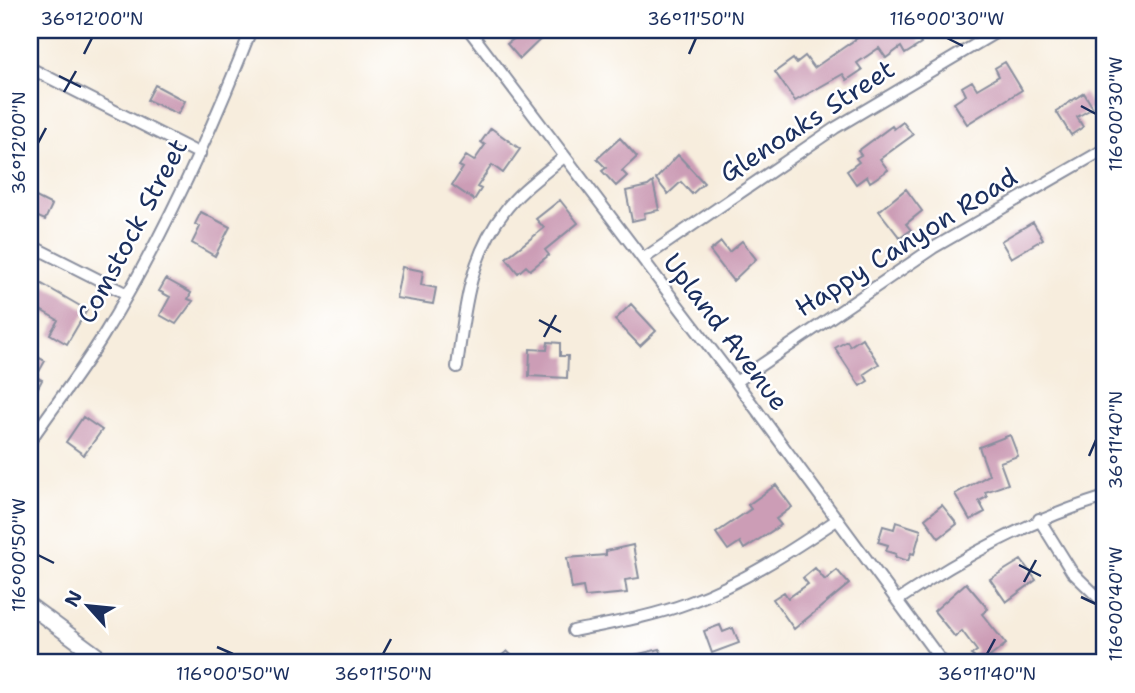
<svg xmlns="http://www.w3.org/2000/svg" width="1135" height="693" font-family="'Shantell Sans',sans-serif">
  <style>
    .building { fill: #cc9db6 }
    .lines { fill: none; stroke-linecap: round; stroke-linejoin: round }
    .minor-casing { stroke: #898e9e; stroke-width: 14 }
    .major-casing { stroke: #898e9e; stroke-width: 18 }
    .minor { stroke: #fff; stroke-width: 10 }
    .major { stroke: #fff; stroke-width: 14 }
    .ticks { fill: none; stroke: #1b2f5e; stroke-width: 2.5 }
    .labels { text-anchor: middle; stroke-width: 5; stroke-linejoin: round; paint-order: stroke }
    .street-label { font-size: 26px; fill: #1b2f5e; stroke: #fff }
    .neatline { fill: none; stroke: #1b2f5e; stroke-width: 2.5 }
    .ticks-label { font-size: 18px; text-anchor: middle; fill: #1b2f5e }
  </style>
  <rect width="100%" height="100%" fill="#fff"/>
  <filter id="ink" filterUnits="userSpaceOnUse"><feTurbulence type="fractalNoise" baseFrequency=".0143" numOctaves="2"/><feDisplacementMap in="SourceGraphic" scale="14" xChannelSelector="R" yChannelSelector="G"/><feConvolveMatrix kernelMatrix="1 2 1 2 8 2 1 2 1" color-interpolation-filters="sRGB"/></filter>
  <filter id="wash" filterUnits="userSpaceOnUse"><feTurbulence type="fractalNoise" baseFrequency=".00686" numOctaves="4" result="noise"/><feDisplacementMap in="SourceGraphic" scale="28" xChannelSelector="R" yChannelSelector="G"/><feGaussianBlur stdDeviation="1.57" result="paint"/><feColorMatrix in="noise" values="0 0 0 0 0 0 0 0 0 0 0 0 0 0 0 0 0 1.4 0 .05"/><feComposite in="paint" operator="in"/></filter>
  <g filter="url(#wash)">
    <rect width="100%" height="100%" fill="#f7eddd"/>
    <g id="blocks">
      <path class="building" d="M510,30H550L520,59L507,44L516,37Z
        M859,30H912L921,44L905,54L901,47L886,58L879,48L857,63L862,70L847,80L843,74L795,101L775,72L793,59L796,63L805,56L814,68L863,34Z
        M1005,62L1022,90L967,124L954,103L966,95L962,87L972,81L977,89L999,76L995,68Z
        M155,85L185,101L178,114L147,100Z
        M1084,93L1093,108L1077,117L1083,127L1071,135L1056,111Z
        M903,122L913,135L880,159L888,170L870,182L867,176L856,184L847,171L859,162L856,158L861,155L858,151L892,126L894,129Z
        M491,128L520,149L503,173L492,165L477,187L481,189L474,200L452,185L463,168L459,166L466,156L474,161L485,145L481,142Z
        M620,138L637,157L622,171L627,176L616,186L602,171L606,168L597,159Z
        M678,155L704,183L692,194L681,182L668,194L656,179Z
        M653,182L659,210L644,213L645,218L632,221L626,191L648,186Z
        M906,189L922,211L906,224L911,230L900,238L879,211Z
        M30,194L52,205L45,220L36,216L30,229Z
        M560,200L578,223L545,250L549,255L530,270L526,266L518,273L506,258L544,228L536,219Z
        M201,212L230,227L215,256L192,243L200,227L195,224Z
        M1033,222L1043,239L1011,258L1001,241Z
        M742,241L756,259L733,281L710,251L721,242L729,252Z
        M402,267L423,271L421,285L436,288L433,304L396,298Z
        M30,277L87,310L67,344L50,334L58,320L30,304Z
        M166,279L191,293L188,299L193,301L176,324L160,315L170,297L159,291Z
        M631,304L656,331L640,346L615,320Z
        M862,338L879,364L864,374L868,381L860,386L835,348L847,341L850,346Z
        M548,342L560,343V356H568L567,378L529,376L530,349L547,350Z
        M30,353L45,361L36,377L42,380L30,403Z
        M83,417L102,430L84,455L66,442Z
        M1010,435L1018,456L1000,462L1008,484L985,492L987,497L979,501L985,512L970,520L955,494L989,475L979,447Z
        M776,485L792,507L776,519L781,525L744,549L740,542L728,550L716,533L751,509L748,505Z
        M942,505L957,524L939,538L925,519Z
        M896,522L921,530L914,554L911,553L908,561L895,557L896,554L886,551L888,545L878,542L883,526L894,529Z
        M633,545L639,578L625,580L627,593L585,597L583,587L572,589L567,558L606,555V551Z
        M1021,560L1036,580L1006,602L990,579Z
        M815,568L825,580L837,570L849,584L794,629L773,599L784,592L788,598L808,584L803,578Z
        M966,583L988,609L982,614L1006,644L982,663L971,655L977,651L962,631L955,637L934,611Z
        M720,625L723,632L733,628L739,643L712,653L704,631Z
        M660,649L663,663H615L614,660Z
        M507,651L519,663H493Z"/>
    </g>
  </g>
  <g filter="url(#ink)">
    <use href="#blocks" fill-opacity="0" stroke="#898e9e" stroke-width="2"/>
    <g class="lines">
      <defs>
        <path id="minor" d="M469,30L736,382L943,663
          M30,68L200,154
          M30,245L127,294
          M643,259L835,128L1000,30
          M457,367C464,313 469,257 504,212C520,190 544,174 564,157
          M736,382L933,248L1105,149
          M30,441C54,406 81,372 103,336C162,240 210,135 251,30
          M1039,519L1072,572L1105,604
          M898,600C964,556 1030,520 1105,497
          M573,631C612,623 651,617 688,603C742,583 791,551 838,519"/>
        <path id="major" d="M30,606L107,663"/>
      </defs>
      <use href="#minor" class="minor-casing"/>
      <use href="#major" class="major-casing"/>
      <use href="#minor" class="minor"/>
      <use href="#major" class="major"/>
    </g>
  </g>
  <path class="ticks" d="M947,38L963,46M84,54L92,38M689,54L696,38M59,76L81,87M64,92L76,71M1081,106L1096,114M38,143L46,128M539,320L561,332M544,337L556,315M1089,456L1096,440M38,555L54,563M1019,565L1041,576M1024,582L1036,560M1081,597L1096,604M217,647L233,654M383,654L391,639M987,654L995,639"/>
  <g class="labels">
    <g class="street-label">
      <text transform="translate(807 121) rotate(-33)" y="9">Glenoaks Street</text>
      <text transform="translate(132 231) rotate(-62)" y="9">Comstock Street</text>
      <text transform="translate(906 242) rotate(-32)" y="9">Happy Canyon Road</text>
      <text transform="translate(726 332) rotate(53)" y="9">Upland Avenue</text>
    </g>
  </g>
  <rect width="1135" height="693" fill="none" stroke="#fff" stroke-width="77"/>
  <g transform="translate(88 606) rotate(297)" stroke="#ffffff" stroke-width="5" paint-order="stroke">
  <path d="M0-5L12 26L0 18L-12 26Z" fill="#1b2f5e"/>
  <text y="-10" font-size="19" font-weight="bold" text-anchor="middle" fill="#1b2f5e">N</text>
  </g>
  <rect x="38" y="38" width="1058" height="616" class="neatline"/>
  <g class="ticks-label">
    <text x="92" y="25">36°12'00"N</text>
    <text x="696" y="25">36°11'50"N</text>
    <text x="947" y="25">116°00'30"W</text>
    <text transform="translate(1116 114) rotate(-90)" y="6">116°00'30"W</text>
    <text transform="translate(19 143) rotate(-90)" y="6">36°12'00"N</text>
    <text transform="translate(1116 440) rotate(-90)" y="6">36°11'40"N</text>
    <text transform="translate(19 555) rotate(-90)" y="6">116°00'50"W</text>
    <text transform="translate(1116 604) rotate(-90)" y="6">116°00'40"W</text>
    <text x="233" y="680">116°00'50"W</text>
    <text x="383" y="680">36°11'50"N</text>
    <text x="987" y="680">36°11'40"N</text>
  </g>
</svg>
